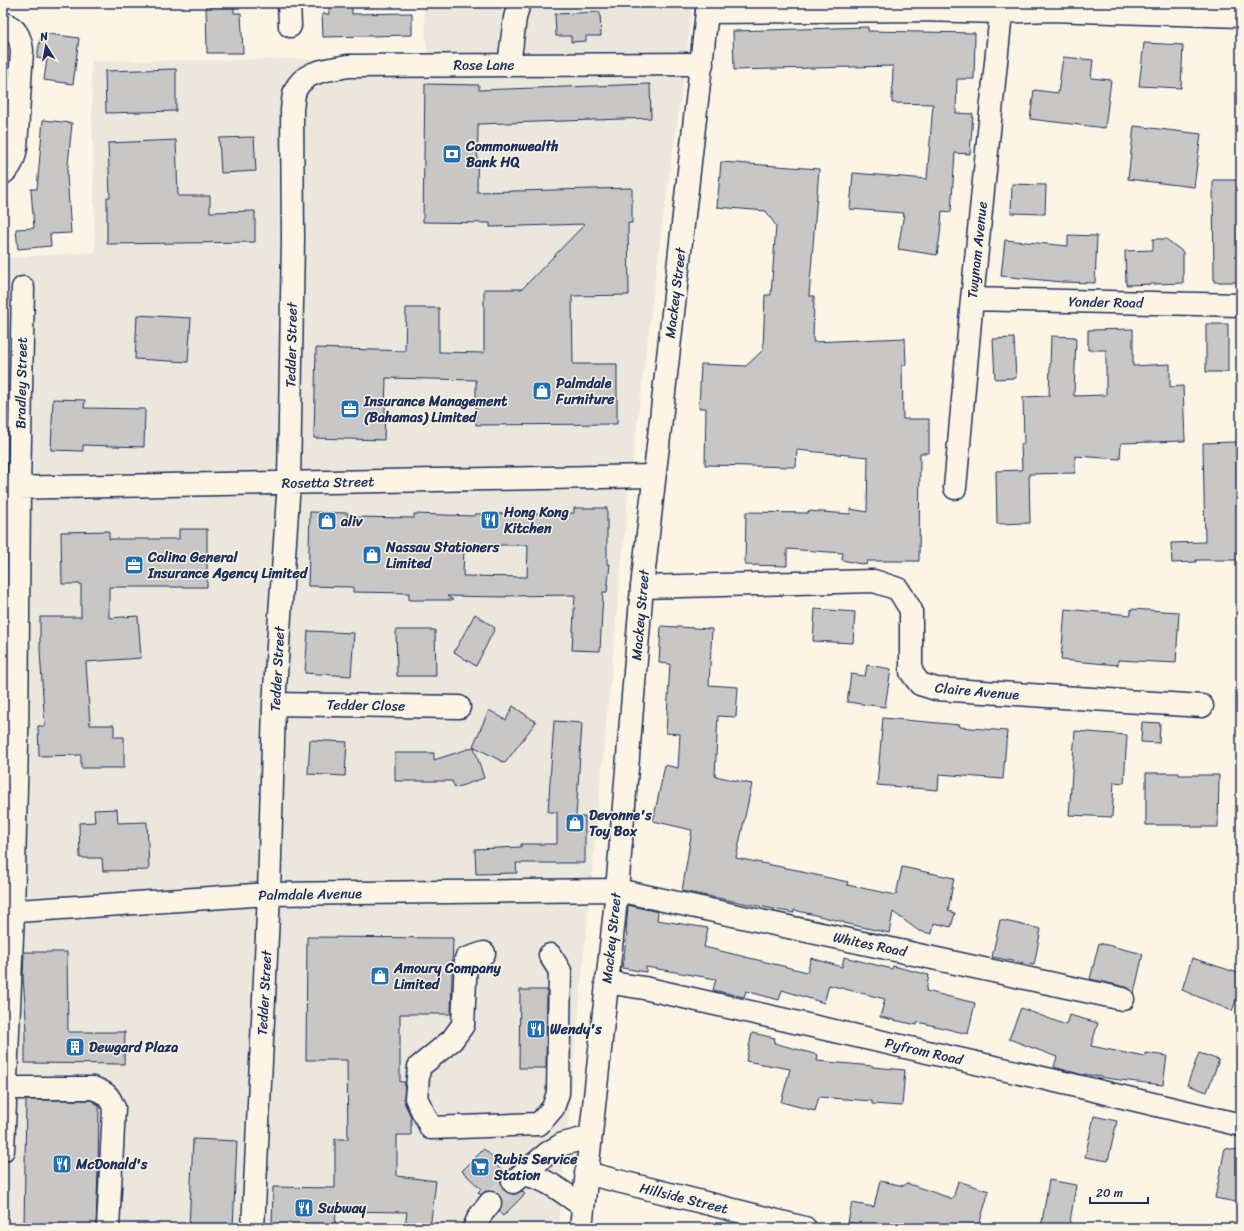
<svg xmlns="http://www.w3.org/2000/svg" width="1244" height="1231" font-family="Sriracha,sans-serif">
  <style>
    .built { fill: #ece7dc }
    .building { fill: #c8c7c6; stroke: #1b2f5e; fill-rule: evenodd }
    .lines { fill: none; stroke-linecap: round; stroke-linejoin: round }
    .minor-tunnel { stroke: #cfcdca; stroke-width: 22; stroke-dasharray: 22 11; stroke-linecap: butt }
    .minor-casing { stroke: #1b2f5e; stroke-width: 25 }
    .major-casing { stroke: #1b2f5e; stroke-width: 25 }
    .minor { stroke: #fcf5e5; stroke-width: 22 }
    .major { stroke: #fcf5e5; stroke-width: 22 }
    .labels { text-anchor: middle; stroke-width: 3; stroke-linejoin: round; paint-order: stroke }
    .street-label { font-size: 14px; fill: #1b2f5e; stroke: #fcf5e5 }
    .poi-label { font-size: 14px; font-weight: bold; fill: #1b2f5e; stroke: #fcf5e5; text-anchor: start }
  </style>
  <rect width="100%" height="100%" fill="#fcf5e5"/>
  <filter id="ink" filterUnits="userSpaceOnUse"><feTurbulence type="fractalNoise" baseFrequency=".025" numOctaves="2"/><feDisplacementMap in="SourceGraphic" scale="8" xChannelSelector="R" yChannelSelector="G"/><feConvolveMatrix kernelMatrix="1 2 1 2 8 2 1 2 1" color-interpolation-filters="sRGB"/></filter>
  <g filter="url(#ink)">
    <path class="built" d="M423,3H692L687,55L660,241L628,497L558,1228H3V258L95,252L91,61L428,58Z"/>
    <path class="building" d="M206,3H234V13H241L243,53H207Z
      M329,3H352V14L412,13V35L323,37L322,14H329Z
      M600,12L601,36H586V41L571,42V36H556L555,14Z
      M868,27V31L975,33L974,79H957L956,113L973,114L970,154L955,153L951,212L942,211L940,235L937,255L898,249L904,213L850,209L853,173L927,179L933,104L892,103L893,66L734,70L733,31Z
      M41,33L79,38L73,84L44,80L47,59L37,58Z
      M1144,43L1183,45L1181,88L1139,86Z
      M1063,57L1093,60L1091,78L1111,80L1105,128L1030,119L1034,90L1058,93Z
      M176,69V111L106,113L105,71Z
      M425,84L479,85V90L650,84L651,118L478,124L477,192L632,188V223H628L629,295L572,296L573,364H617V424L476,425V380L386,378L384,440L314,438L316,348L405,351L406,308H439V352L484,353V289H522L585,224L490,227V223L423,222Z
      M43,120L72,123L67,175L71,233L50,234L51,246L18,249L16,229L34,228L31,189H37Z
      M1134,126L1201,134L1194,187L1128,179Z
      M254,137L256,171L221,173L219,138Z
      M176,140L178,196H210V212L255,211V242L107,244V197H110L108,143Z
      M721,162L819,169L809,296H814L813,342L905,338L906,365H902L903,419H929V453H920L919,561H867L866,565L842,560L843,553L787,549V566L745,565L746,512L808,513V511L850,514L851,509L867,512L868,457L797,450L796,467L705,465L706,408H699L701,364L746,366L763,350L765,295H771L776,226L766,211L717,207Z
      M1213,180H1241V282H1214Z
      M1012,184L1046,185L1045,214L1011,213Z
      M1068,235L1097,236L1095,283L1062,282L1001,276L1005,240L1068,246Z
      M1153,239H1166L1183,252V283L1126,285L1125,251L1153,250Z
      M137,315L191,318L188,362L135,359Z
      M1206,324H1228V372H1206Z
      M1133,329V366L1170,364V387L1183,386L1185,441L1121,443L1120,459L1075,456V473L1029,474L1030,523L997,524L996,471L1022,470L1021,444H1024L1023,397L1049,396L1051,336L1076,337L1074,396L1106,395V350H1088V330Z
      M1014,338L1016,378L995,379L993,339Z
      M53,399L85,400L84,408L145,409L144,447L83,445V451L51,450Z
      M1236,442L1238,560H1196V562L1172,563L1171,543L1205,542L1203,443Z
      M574,508H607V564H610L607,592H603L600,651L572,650L575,595L506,596V597L447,596L453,600H409V593L353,592V587L308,586L310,512L348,513L347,517L414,518V514L475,516V514L574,513ZM464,545H528L527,577L463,576Z
      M179,529H207V587H109V618L138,616L141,658L86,662L90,725H114V737H124V768H81V755L39,756L38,726H45L40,651V617H81V584H62L61,532L109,531V539H179Z
      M815,609L855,612L853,643L813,641Z
      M1065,609L1131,615V609L1179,612L1176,663L1118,660V665L1061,660Z
      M475,614L495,628L476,666L454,652Z
      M661,626L712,629L709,685L738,687L736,717L718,716L715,776L752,784L736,858L802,871V872L848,882L847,885L896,895L902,867L954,878L948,911L955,913L951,927L934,923L932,934L919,931L893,912L889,933L844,923V922L794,910V913L682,891L692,830L653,821L665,765L678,768L680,734L666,733L670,664L659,663Z
      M396,630H435L436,676H397Z
      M308,631L354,633L351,676L305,673Z
      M867,665L891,669L885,707L847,702L851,674L865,676Z
      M513,706L536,722L505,763L473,746L489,710L506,720Z
      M883,718L960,725V727L1007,731L1003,779L939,774L938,790L877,785Z
      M554,721L582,723L576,817H585V863H516L517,873L476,874L475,849L521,847V844H557V812H548Z
      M1142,722L1160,723L1159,743L1141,742Z
      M1075,731L1127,735L1124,783L1114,782L1112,817L1069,815Z
      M310,740L347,742L345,776L308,774Z
      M474,747L484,778L455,788L452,781H395V753H434V760Z
      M1146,773H1179V775H1219L1218,827H1191V825H1146Z
      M117,809L118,823L147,822L149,870L103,871L102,858H80L79,823L95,822L94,810Z
      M628,905L658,912L657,920L708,928L704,947L807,972L811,958L842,967L844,957L892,969L893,966L929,975L926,991L975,1003L968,1034L918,1022L917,1025L880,1017L885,999L829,985L824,1003L782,990L779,1000L746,991L744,997L713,990L716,979L646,967V972L622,968L627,934H626Z
      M1000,920L1041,929L1034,965L992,957Z
      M307,937L453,938L451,1014H400V1082H405L404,1097L405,1104L411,1117V1135H397V1176L436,1181L430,1228L405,1227L407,1212L336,1211L335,1228H272L273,1187L335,1188V1139H348L347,1060H306Z
      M1099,943L1143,954L1134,993L1131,990L1126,987L1090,979Z
      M24,952H67L68,1032H125L124,1064L25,1063V1031H27L23,977Z
      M1192,958L1241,974V987L1232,1011L1182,990Z
      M520,990H547L546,1068H519Z
      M1021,1008L1066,1025L1069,1015L1098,1023L1091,1046L1145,1057V1053L1167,1056L1163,1085L1112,1079L1084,1074L1083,1075L1054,1067L1057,1057L1009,1039Z
      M752,1033L775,1038L774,1043L818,1055L817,1061L873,1066V1067L905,1070L902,1106L872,1104V1101L819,1097L815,1111L781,1102L790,1069L746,1061Z
      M1199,1053L1219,1060L1207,1092L1187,1085Z
      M26,1100H91L99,1106L98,1171L96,1228H24Z
      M1094,1116L1117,1121L1108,1161L1085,1157Z
      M193,1139L237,1141L233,1228L189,1227Z
      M1225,1148L1241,1151V1203L1215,1198Z
      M484,1149L498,1162L496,1165L504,1173L501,1178V1184L504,1190L509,1194H515L522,1191L525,1194L503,1216L499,1212L502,1204V1199L498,1193L491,1191H486L481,1195L478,1192L481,1189L462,1171Z
      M1049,1180L1076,1185L1069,1228H1041Z
      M880,1181L904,1186L906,1183L953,1199L958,1181L989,1191L978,1228H902L885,1223L884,1228H877L848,1222L852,1203L874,1207Z"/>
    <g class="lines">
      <path class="minor-tunnel" d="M490,1203L513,1182"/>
      <defs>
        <path id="minor" d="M289,3L290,26
          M707,12L919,10L1001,12L1049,10L1241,16
          M3,23C16,28 20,36 22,50L16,148C14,158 12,167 3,173
          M509,65L515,18L519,3
          M972,299L1241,305
          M3,488L654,476
          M955,488L972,299L1002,3
          M642,587L874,581L898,589L911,610V672L920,684L936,689L1202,706
          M274,704L459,707
          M3,912L269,894L617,890L1123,999
          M484,953L466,959L463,1025L452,1040L419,1067L416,1098L431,1128L539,1124L553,1108L558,1093L560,971L550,955
          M606,982L644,988L1060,1082L1241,1125
          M6,1088H93C106,1093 109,1095 114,1108L108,1228
          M3,1150L13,912L17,743L19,488L23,288
          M586,1173L805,1228
          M523,1174C548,1179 562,1192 583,1206
          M513,1182L548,1153L563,1144L590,1137
          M253,1228L269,894L274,704L289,482L293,239L292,110C293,104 293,96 295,91C304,70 329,70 348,66L702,64
          M474,1228L479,1217L490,1203"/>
        <path id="major" d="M581,1228L617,890L642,587L708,3"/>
      </defs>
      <use href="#minor" class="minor-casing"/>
      <use href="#major" class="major-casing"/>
      <use href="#minor" class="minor"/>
      <use href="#major" class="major"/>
    </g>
  </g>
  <defs>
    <symbol id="bank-square" viewBox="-11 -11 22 22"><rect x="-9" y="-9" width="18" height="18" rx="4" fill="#1f6fb2" stroke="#fcf5e5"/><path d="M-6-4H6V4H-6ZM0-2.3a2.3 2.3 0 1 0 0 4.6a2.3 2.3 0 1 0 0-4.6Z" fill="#fff"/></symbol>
    <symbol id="shop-square" viewBox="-11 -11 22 22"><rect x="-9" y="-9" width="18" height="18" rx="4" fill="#1f6fb2" stroke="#fcf5e5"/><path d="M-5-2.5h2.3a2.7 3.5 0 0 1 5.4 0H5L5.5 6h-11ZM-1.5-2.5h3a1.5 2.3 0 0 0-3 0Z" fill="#fff"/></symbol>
    <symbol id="office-square" viewBox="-11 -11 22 22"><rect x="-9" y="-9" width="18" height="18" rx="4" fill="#1f6fb2" stroke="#fcf5e5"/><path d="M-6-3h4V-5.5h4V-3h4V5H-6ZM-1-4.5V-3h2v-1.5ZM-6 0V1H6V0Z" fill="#fff"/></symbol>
    <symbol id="restaurant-square" viewBox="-11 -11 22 22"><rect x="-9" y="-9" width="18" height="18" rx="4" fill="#1f6fb2" stroke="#fcf5e5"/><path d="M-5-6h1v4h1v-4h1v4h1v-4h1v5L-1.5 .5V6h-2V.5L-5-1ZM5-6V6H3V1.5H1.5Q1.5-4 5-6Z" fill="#fff"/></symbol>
    <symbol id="building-square" viewBox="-11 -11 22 22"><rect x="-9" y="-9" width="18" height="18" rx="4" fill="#1f6fb2" stroke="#fcf5e5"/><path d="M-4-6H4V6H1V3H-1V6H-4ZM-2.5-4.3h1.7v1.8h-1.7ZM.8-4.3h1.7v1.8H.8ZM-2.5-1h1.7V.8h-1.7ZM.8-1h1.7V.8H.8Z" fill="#fff"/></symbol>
    <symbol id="supermarket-square" viewBox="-11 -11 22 22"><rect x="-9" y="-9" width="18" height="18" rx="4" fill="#1f6fb2" stroke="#fcf5e5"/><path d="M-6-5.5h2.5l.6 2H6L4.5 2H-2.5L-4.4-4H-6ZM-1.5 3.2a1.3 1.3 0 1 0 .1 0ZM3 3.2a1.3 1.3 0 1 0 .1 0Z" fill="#fff"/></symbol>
  </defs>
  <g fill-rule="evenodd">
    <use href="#bank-square" x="441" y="143" width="22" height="22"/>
    <use href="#shop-square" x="531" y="380" width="22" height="22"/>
    <use href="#office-square" x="339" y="398" width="22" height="22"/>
    <use href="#restaurant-square" x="479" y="509" width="22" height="22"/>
    <use href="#shop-square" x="316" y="510" width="22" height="22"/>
    <use href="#shop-square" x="361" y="544" width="22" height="22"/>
    <use href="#office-square" x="123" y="554" width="22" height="22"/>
    <use href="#shop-square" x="564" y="812" width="22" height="22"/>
    <use href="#shop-square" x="369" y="965" width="22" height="22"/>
    <use href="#restaurant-square" x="525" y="1018" width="22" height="22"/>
    <use href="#building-square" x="64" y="1036" width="22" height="22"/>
    <use href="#restaurant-square" x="51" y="1153" width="22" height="22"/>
    <use href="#supermarket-square" x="469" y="1156" width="22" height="22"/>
    <use href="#restaurant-square" x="293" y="1197" width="22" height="22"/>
  </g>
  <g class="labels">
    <g class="street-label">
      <text x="484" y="70">Rose Lane</text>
      <text transform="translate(977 250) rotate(-84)" y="5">Twynam Avenue</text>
      <text transform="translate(675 293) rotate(-83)" y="5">Mackey Street</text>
      <text transform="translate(1106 302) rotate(1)" y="5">Yonder Road</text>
      <text transform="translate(291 345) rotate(-89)" y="5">Tedder Street</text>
      <text transform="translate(21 383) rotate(-89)" y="5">Bradley Street</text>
      <text transform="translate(328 482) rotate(-1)" y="5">Rosetta Street</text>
      <text transform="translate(640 615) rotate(-85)" y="5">Mackey Street</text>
      <text transform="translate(277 669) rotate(-87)" y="5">Tedder Street</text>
      <text transform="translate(977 691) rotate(5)" y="5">Claire Avenue</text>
      <text transform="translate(366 705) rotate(1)" y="5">Tedder Close</text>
      <text transform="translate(310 894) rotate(-1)" y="5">Palmdale Avenue</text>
      <text transform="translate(611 938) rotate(-84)" y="5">Mackey Street</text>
      <text transform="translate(870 944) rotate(12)" y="5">Whites Road</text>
      <text transform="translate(264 993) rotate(-87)" y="5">Tedder Street</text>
      <text transform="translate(924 1051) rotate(13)" y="5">Pyfrom Road</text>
      <text transform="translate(684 1198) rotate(14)" y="5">Hillside Street</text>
    </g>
    <g class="poi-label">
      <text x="466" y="151">Commonwealth<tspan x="466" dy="16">Bank HQ</tspan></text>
      <text x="556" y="388">Palmdale<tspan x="556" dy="16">Furniture</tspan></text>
      <text x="364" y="406">Insurance Management<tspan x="364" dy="16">(Bahamas) Limited</tspan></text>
      <text x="504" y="517">Hong Kong<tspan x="504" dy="16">Kitchen</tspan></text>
      <text x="341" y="526">aliv</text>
      <text x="386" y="552">Nassau Stationers<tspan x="386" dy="16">Limited</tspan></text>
      <text x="148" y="562">Colina General<tspan x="148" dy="16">Insurance Agency Limited</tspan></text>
      <text x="589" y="820">Devonne's<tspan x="589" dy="16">Toy Box</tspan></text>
      <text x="394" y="973">Amoury Company<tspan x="394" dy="16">Limited</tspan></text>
      <text x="550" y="1034">Wendy's</text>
      <text x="89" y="1052">Dewgard Plaza</text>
      <text x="494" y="1164">Rubis Service<tspan x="494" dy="16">Station</tspan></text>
      <text x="76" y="1169">McDonald's</text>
      <text x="318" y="1213">Subway</text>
    </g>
  </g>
  <rect width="1244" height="1231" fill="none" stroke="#fcf5e5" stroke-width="16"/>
  <rect x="8" y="8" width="1228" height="1215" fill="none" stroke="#1b2f5e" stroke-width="1.5" filter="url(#ink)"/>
  <g transform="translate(46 46) rotate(349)" stroke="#fcf5e5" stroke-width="3" paint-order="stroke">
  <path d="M0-3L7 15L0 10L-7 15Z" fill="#1b2f5e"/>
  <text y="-6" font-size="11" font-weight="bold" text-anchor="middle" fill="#1b2f5e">N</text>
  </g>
  <path d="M1090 1197v6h58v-6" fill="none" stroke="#1b2f5e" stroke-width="2"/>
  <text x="1096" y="1197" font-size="12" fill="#1b2f5e" stroke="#fcf5e5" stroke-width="3" paint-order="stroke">20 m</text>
</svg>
